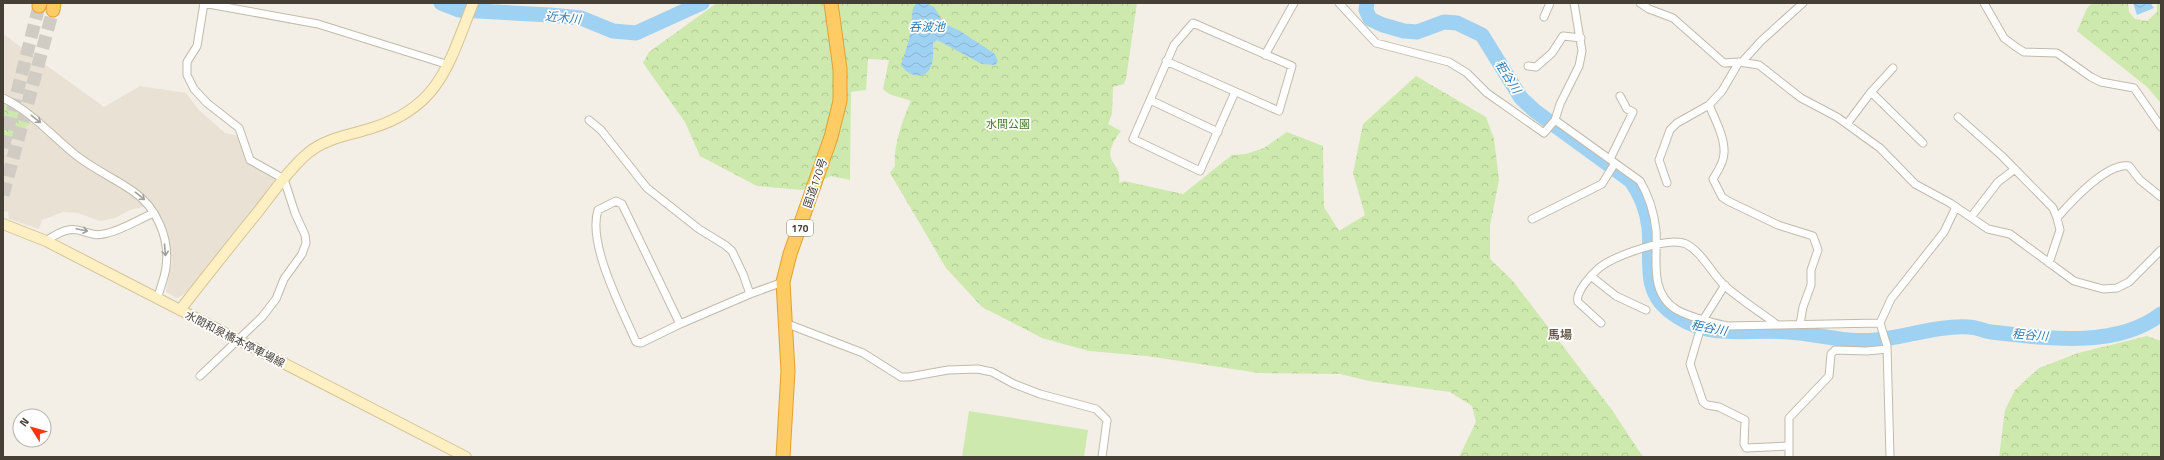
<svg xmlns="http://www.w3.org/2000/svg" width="2164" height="460" font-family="'Titillium Web','Noto Sans JP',sans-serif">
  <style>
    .residential { fill: #e8e1d4 }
    .forest { fill: url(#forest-crowns) }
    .pitch { fill: #cee9ad }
    .water { fill: url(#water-waves) }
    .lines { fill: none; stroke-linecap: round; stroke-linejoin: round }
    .river { stroke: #9fd1f3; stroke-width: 15 }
    .highway-tunnel { stroke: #d0ccc3; stroke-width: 13; stroke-dasharray: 13 6; stroke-linecap: butt }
    .street-casing { stroke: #c2baab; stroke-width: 9 }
    .secondary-casing { stroke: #d5c394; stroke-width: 12 }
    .highway-casing { stroke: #e3a030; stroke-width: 15 }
    .street { stroke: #fff; stroke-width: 7 }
    .secondary { stroke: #fff0c4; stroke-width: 10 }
    .highway { stroke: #ffcb65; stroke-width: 13 }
    .oneway { stroke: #a29f9a }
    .labels { text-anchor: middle; stroke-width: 3.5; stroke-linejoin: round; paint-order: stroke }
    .shield { fill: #fff; stroke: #7e7972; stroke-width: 1 }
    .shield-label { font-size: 10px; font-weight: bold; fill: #463f35 }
    .park-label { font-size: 11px; fill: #467a26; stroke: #fff }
    .street-label { font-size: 11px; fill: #463f35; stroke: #fff }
    .water-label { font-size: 12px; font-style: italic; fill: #2a7cb6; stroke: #fff }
    .neighbourhood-label { font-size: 12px; font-weight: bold; fill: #6a5d4c; stroke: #fff }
  </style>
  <defs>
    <pattern id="forest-crowns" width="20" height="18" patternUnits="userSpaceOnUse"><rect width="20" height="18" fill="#cee9ad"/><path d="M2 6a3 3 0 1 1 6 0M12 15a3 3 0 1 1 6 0" fill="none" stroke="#b2c995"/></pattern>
    <pattern id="water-waves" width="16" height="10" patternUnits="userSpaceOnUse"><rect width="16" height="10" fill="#9fd1f3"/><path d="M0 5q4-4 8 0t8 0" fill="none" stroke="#8ab4d1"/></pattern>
  </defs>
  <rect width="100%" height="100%" fill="#f3efe6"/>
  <path class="residential" d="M3,34L104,107L140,86L186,93L199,110L225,133L238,136L255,167L278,180L190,290L177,298L166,292L172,261L169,243L161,219L151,205L130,210L115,218L100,221L78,213L63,212L42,220L39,229L9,219L8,212L3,211Z"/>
  <path class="forest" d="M717,3H1137L1126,79L1124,84L1113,87L1112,114L1108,124L1121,131C1096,164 1123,160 1119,183L1124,181L1183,194L1232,155L1246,154L1264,148L1287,132L1323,146L1324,207L1339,231L1365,215L1353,173L1363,124L1416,76L1486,117L1494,139L1499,180L1490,226V259L1512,280L1612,410L1643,457H1459L1476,422L1472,406L1450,392L1369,381L1340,374L1259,373L1147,356L1089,351L1042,338L982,307L946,268L890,173L895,166C893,147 903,118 911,101C900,96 892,98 883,89L889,60L868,59L866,90L851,92L850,180L831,176L802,190L757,186L700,156L685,122L643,63L649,52Z
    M2093,3H2128L2129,12L2135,19L2147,21L2157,12V3H2161V103L2147,87L2077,31L2087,8Z
    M4,105L16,111L31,123L24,129L19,140L3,135Z
    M2147,336L2161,341V457H1999L2005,410L2015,390L2039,368L2078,353Z"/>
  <path class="pitch" d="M969,411L1088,430L1084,457H962Z"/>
  <path class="water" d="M917,3H926L934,7L945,24L960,31L995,54L998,61L995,65L982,64L937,40L933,43C933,50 934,60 931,66C925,82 908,76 901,65L909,40L913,8Z
    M2133,3H2150L2154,8L2137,15Z"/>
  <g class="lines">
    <path class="river" d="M441,3L459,10L550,15L581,18L613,31L636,33L702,3
      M1367,3L1366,10L1370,19L1383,25L1404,31L1417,32L1444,22L1457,23L1482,35L1521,98L1535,111L1631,181C1641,195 1647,211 1649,228C1652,258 1642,289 1668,310C1707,342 1744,328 1789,332C1818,334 1846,343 1876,340C1906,337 1939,325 1969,327C1976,327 1984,331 1991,332C2045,338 2116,349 2161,314"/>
    <path class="highway-tunnel" d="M3,148L39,6
      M3,195L53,10"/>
    <defs>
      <path id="street" d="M203,3L318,24L449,65
        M1339,3L1376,43L1449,62L1467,73L1487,93L1544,133L1555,120L1560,104L1579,66L1582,51L1574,3
        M1640,3L1649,9L1673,18L1724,63L1739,62L1759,65L1801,98L1837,117L1880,148L1915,184L1950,203L1988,229L2010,234L2074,281L2103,289L2117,288L2129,282L2161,250
        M1984,3L2004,38L2016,47L2024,52L2057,53L2091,77L2101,82L2134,88L2161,127
        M1544,17L1550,3
        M1265,55L1294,3
        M1166,61L1279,111L1292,66L1193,23L1174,45L1133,139L1200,171L1235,92
        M1742,62L1761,41L1803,3
        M1528,66L1536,67L1552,53L1563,36L1581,38
        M1871,92L1923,143
        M3,98C32,112 52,136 77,156C95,170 116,179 134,192C157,208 170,239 166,267C165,277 160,289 157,299
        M1150,100L1218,132
        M1709,105C1715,119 1725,138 1724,153C1724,163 1717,172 1713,179L1722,197L1728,201L1778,225L1813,236L1818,250L1811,270V285L1803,307L1800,324
        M1958,117L2002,156L2053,208L2057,218
        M589,120L601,130L647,188L699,229L725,245L732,251L743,274L750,294
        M1555,120L1640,181C1649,196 1654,213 1656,230C1658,257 1648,293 1677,310C1692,318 1710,322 1727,326L1880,323
        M1847,124L1871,92L1893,68
        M1610,159L1633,112L1627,109L1620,96
        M1667,183L1659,160L1670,130L1677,123L1709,105L1722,91L1739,62
        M616,201L622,204L680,324L641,343L636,342C622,309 587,244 598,210Z
        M1971,217L1998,182L2015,169
        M1532,219L1602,184L1615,163
        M46,241C81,216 82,241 108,233C124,229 139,219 154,213
        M2049,263L2060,230L2057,218C2070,203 2107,162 2129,166L2140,180L2161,197
        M1592,277L1616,296L1646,310
        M1725,285L1703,320L1690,364L1703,402L1707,405L1719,407L1745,420L1744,444L1746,448L1789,446
        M785,323L863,353L901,377H909L948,370L978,369L992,372L1014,384L1040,394L1096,409L1107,420L1102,457
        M1601,323L1578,302C1575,292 1592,274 1599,268C1614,256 1668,236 1686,244C1702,252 1712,274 1725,286C1741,300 1760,312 1776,324
        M680,324L750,294L783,282
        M200,376L262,317L276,299L284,279L302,254L306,243L305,235L295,213L284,179L250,160L239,128L207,103L194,89L187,75V62L197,46L204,3
        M1789,457V418L1829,376L1831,354L1835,350L1867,351L1887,349
        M1890,457L1887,346L1880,323L1891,299L1944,232L1956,207"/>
      <path id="secondary" d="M3,224L46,241L466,457
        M180,310C205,278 231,245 257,213C273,193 288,170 308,153C326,138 350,135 372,128C440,107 449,63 473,3"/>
      <path id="highway" d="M39,6L40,3
        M53,10L54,3
        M783,457L788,371L783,282L790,254L831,137L840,101V69L831,3"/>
    </defs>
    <use href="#street" class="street-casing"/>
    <use href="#secondary" class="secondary-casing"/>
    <use href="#highway" class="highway-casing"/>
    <use href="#street" class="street"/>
    <use href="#secondary" class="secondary"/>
    <use href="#highway" class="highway"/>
  </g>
  <defs><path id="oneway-shaft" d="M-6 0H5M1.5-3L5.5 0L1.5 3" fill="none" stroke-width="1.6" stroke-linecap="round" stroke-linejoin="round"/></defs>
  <g class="oneway">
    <use href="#oneway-shaft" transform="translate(36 119) rotate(38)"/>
    <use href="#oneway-shaft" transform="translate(140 196) rotate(39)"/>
    <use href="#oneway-shaft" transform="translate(82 230) rotate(12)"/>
    <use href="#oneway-shaft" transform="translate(165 250) rotate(85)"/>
  </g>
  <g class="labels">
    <rect class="shield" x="787" y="220" width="26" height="16" rx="3"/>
    <g class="shield-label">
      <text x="800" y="232">170</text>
    </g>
    <g class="park-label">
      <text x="1008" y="128">水間公園</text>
    </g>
    <g class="street-label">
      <text transform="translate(815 183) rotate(-71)" y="4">国道170号</text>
      <text transform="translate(235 339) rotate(27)" y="4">水間和泉橋本停車場線</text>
    </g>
    <g class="water-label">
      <text transform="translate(563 18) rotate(6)" y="4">近木川</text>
      <text x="927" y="31">呑波池</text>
      <text transform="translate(1508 77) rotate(58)" y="4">秬谷川</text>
      <text transform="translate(1709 328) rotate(11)" y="4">秬谷川</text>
      <text transform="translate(2030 335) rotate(5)" y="4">秬谷川</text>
    </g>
    <g class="neighbourhood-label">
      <text x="1560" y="339">馬場</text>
    </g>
  </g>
  <rect width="2164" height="460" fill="none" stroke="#463f35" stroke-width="8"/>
  <g transform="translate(32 428) rotate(307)"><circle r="19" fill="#ffffff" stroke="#b5b2ae"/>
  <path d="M0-3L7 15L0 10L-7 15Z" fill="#ff3411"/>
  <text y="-6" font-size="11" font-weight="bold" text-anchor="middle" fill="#463f35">N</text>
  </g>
</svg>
